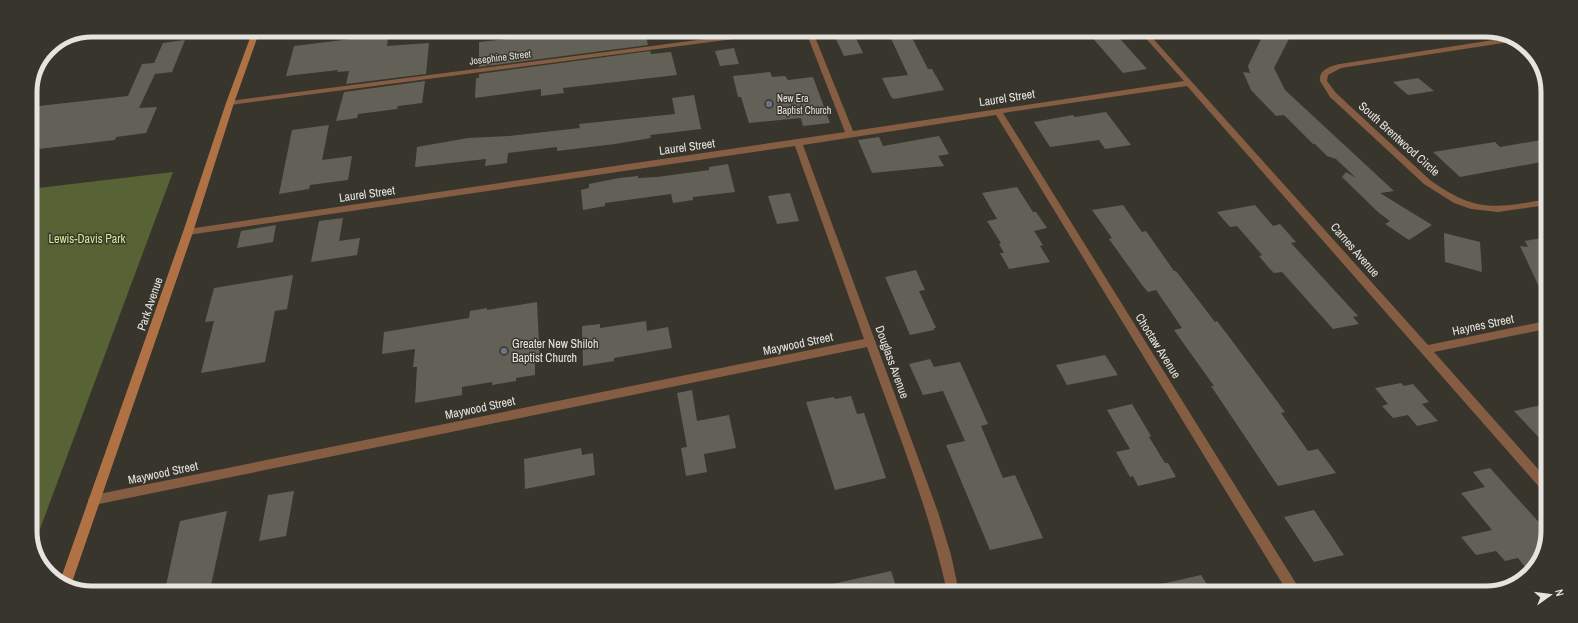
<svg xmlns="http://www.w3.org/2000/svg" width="1578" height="623" font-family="'Archivo Narrow',sans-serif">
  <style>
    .green { fill: #576335 }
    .building { fill: #636157 }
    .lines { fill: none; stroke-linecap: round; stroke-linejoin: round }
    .minor { fill: #855d42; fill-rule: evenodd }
    .secondary { fill: #b07245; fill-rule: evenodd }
    .worship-dot { fill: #6b7280; stroke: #38352c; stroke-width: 1.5 }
    .labels { text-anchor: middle; stroke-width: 3; stroke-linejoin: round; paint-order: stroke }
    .far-street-label { font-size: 10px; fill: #e5e4de; stroke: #38352c }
    .far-poi-label { font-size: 10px; fill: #e5e4de; stroke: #38352c; text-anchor: start }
    .street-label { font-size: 12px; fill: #e5e4de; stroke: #38352c }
    .park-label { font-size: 12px; fill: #d1e991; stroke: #38352c }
    .poi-label { font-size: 12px; fill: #e5e4de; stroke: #38352c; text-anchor: start }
    .rim { fill: none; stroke: #e5e4de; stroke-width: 5 }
  </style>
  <rect width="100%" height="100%" fill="#38352c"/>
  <path class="green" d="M173,172L34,545L30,535V189Z"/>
  <path class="building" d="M353,31H389L387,46L429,43L426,74L346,84L349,71L337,72L338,70L286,76L294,46L351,39Z
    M509,31H645L648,45L479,67V42L508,39Z
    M888,32H909L928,69H932L944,90L894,99L891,97L882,78L908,75Z
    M1114,32L1147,69L1123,73L1090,35Z
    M1264,33H1292L1274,68L1285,90L1394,191L1380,193L1432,225L1409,240L1385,224L1390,221L1379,213L1342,177L1346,172L1356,178L1336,159L1327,156L1315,144H1313L1284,115L1276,116L1251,90L1243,72L1250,73L1248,66Z
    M854,34L863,53L844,56L835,37Z
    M185,40L172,72L155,74L139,108L157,107L146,133L116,137L115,140L30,150V107L128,96L142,64L154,63L163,43Z
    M734,48L739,64L720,66L715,51Z
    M650,51L651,54L671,52L677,75L563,88L564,93L541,96V89L475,98L476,78H479V74Z
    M770,72L772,77L785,76L788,80L813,77L830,123L803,126L801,118L749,123L741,97H738L733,76Z
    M1418,78L1434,91L1408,95L1393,82Z
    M425,81L422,103L398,106L397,109L358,114L357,118L336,121L344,92Z
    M694,95L701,129L650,135L651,138L615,144L557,151V147L508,153L507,163L485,166L486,159L415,167L417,147L468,138L509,136L580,128L579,124L675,114L672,98Z
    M1106,112L1131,145L1105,149L1099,140L1050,147L1034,122L1073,115L1075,117Z
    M329,125L322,160L352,156L348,180L310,185L309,189L279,194L292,130Z
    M939,136L949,154L938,156L944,166L872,173L858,140L879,137L883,146Z
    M1547,139V161L1460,177L1433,152L1495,142L1500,147Z
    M728,164L735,192L693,197V200L673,203L671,194L605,203V206L583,210L581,190L589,188V184L619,178L638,176V178L657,177L709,170V167Z
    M1017,187L1033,212H1036L1047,228L1034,231L1043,245L1040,246L1050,262L1009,269L1000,253H1004L999,244L1001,243L987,221L997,219L982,193Z
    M790,193L799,221L777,224L768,196Z
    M1123,205L1142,232L1146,231L1174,271H1176L1215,322L1217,321L1233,342L1285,412L1281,413L1308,451L1318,449L1336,473L1278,486L1211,386H1214L1174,330L1182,328L1156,290L1148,292L1142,285L1109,239L1112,238L1092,210Z
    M1255,205L1273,226L1280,224L1296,242L1291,243L1358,316L1353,317L1359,324L1333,329L1282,272L1274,273L1269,268L1259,256L1262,255L1237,226L1230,227L1217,212Z
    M343,218L339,241L360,238L357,255L311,262L319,221Z
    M276,225L273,242L237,248L241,231Z
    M1444,233L1480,242L1482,272L1445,262Z
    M1547,237V267L1546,302L1520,246L1528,247L1525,241Z
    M916,270L925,290L919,291L936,328H934V330L910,335L885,277Z
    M293,275L287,309L275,311L265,362L201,373L214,321L205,322L214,288Z
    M537,302L540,362L535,363V375L516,378V381L492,385V382L462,387V395L415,403L417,367H413L415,349L382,354L384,332L469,318L470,311L487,308V310Z
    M646,321L647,331L668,327L672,348L614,358V361L583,366L582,326L600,324V328Z
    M1105,355L1118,375L1067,385L1056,365Z
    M930,359L934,367L960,362L988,424L981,426L1003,478L1015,475L1043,538L990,550L946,445L965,441L943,391L923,395L909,364Z
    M1401,383L1404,386L1413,384L1429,402L1422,404L1438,421L1417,426L1408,415L1393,418L1382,406L1388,404L1375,388Z
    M692,390L697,421L729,415L736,448L704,454L707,472L686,476L681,448L687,447L677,393Z
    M851,396L857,414L864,413L886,478L835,490L806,402L834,397L835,399Z
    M1132,404L1151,436L1149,437L1165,463H1168L1176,477L1138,486L1133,476L1130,477L1116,452L1130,449L1107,410Z
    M1546,404L1545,444L1514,411Z
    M581,448L582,455L593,453L595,475L525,489L524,459Z
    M1490,468L1545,529V551L1529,572L1518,558L1505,561L1496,551L1476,555L1461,537L1492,530L1461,493L1485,487L1473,472Z
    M294,491L286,536L259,541L268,495Z
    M1314,510L1344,555L1314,562L1284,517Z
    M227,511L210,590H165L180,521Z
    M891,571L898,592L829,591L828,585Z
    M1201,575L1212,592H1154L1153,586Z"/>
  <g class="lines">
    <path class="minor" d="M759,32H776L772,34L230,105L226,103L230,101Z
      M806,32H813L853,131L1184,81L1141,33H1148L1428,345L1546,321V329L1434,352L1545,477V490L1541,489L1187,86L1003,113L1302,593H1288L996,115L803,145L938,512L951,555L959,592H947C929,508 896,428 867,347L94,505L90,504L88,500L90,496L94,495L864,339L795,146L188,235L183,232L188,229L845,132Z
      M1512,37L1516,41L1341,68L1328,75L1327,81L1336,93L1430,180C1475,212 1494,209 1547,199V205L1498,212L1471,209L1454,203L1424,184L1330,97L1320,81C1319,69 1331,66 1340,64Z"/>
    <path class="secondary" d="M131,30H156L153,32L74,40L71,39L79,35Z
      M253,30H260L234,103L193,232L70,588L60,581L183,232L226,103Z"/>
  </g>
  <g class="worship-dot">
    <circle cx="769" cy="104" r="4"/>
    <circle cx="504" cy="351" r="4"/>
  </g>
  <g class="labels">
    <g class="far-street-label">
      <text transform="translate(500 57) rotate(-7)" y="4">Josephine Street</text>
    </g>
    <g class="far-poi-label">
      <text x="777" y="102">New Era<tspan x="777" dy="12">Baptist Church</tspan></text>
    </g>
    <g class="street-label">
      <text transform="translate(1007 98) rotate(-9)" y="4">Laurel Street</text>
      <text transform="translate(1399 139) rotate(42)" y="4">South Brentwood Circle</text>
      <text transform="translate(687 147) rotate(-8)" y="4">Laurel Street</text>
      <text transform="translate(367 194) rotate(-8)" y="4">Laurel Street</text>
      <text transform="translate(1355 250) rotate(49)" y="4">Carnes Avenue</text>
      <text transform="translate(150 304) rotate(-71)" y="4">Park Avenue</text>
      <text transform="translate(1483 325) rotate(-12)" y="4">Haynes Street</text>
      <text transform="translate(798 344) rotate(-12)" y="4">Maywood Street</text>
      <text transform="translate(1158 346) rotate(58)" y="4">Choctaw Avenue</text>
      <text transform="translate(892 362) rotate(70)" y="4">Douglass Avenue</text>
      <text transform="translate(480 408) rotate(-12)" y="4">Maywood Street</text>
      <text transform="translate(163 473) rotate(-12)" y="4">Maywood Street</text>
    </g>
    <g class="park-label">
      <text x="87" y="243">Lewis-Davis Park</text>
    </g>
    <g class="poi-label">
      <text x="512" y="348">Greater New Shiloh<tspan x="512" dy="14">Baptist Church</tspan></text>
    </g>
  </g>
  <path d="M0 0H1578V623H0ZM92 37H1486A55 55 0 0 1 1541 92V531A55 55 0 0 1 1486 586H92A55 55 0 0 1 37 531V92A55 55 0 0 1 92 37Z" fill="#38352c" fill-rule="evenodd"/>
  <path class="rim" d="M92 37H1486A55 55 0 0 1 1541 92V531A55 55 0 0 1 1486 586H92A55 55 0 0 1 37 531V92A55 55 0 0 1 92 37Z"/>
  <g transform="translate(1550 595) rotate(76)" stroke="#38352c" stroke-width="3" paint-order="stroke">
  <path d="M0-3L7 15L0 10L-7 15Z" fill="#e5e4de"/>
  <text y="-6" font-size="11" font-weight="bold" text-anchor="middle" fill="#e5e4de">N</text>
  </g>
</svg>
